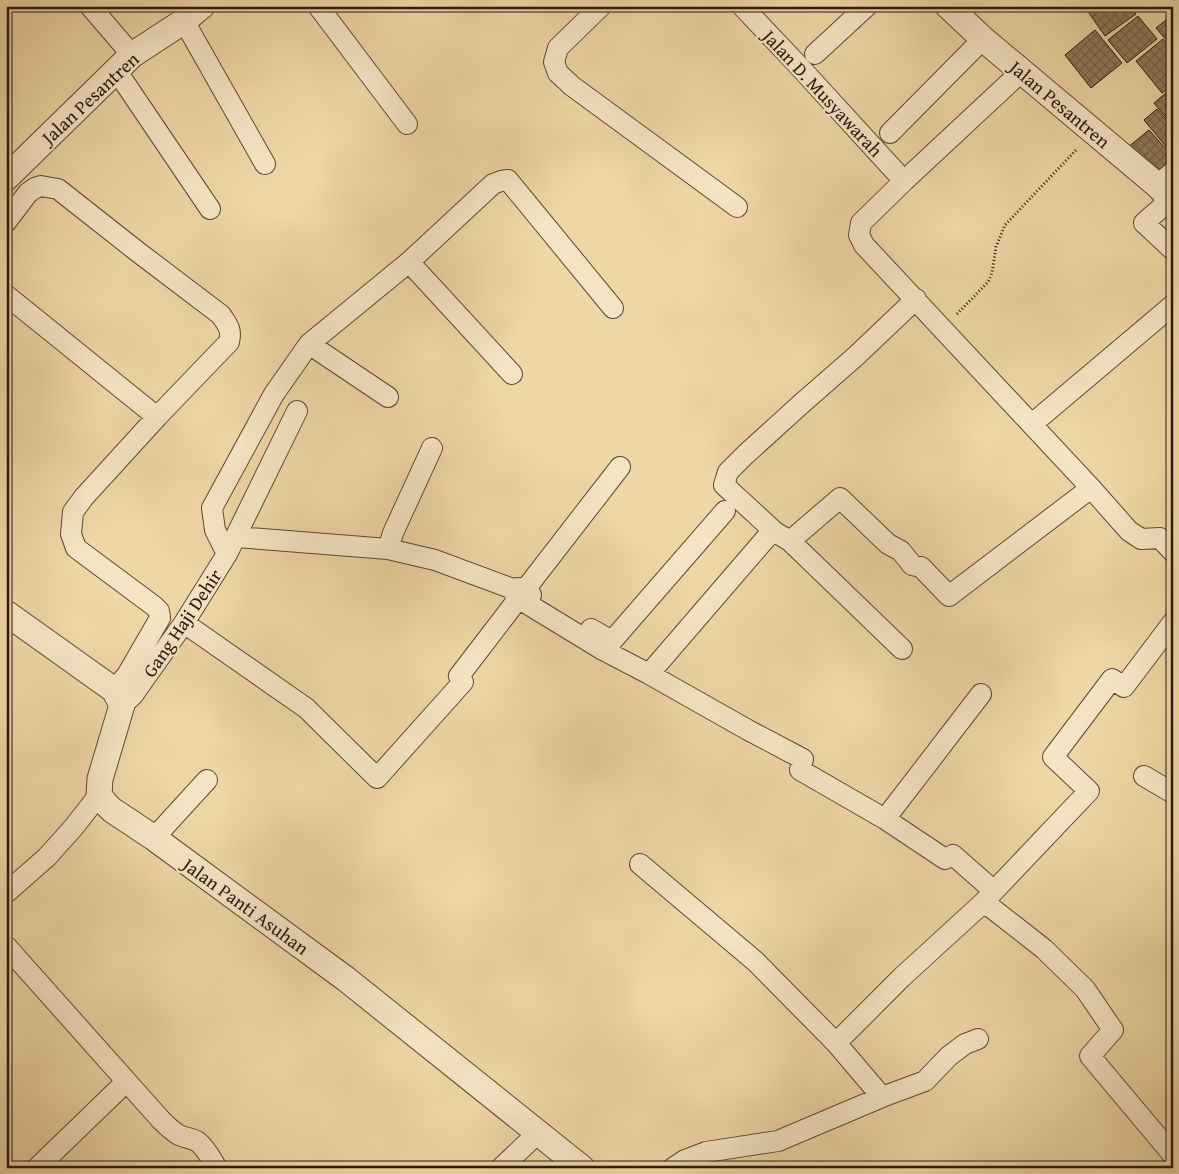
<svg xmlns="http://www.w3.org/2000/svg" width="1179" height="1174" font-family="'Gentium Book Plus',serif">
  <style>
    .building { fill: url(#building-cross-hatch); stroke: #2b1810 }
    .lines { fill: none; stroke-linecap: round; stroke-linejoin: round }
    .minor-casing { stroke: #5c4835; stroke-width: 22 }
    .tertiary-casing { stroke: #5c4835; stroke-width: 27 }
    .path { stroke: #2b1810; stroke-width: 3; stroke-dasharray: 1 2.5; stroke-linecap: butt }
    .minor { stroke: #f5e4c4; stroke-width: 20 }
    .tertiary { stroke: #f5e4c4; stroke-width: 25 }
    .labels { text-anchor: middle; stroke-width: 4.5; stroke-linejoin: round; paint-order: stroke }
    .street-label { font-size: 19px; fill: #2b1810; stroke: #f5e4c4 }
  </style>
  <defs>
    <pattern id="building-cross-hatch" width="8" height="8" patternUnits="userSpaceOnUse" patternTransform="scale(1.25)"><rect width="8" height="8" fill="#917b5d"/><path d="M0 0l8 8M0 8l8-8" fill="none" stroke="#77644b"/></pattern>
  </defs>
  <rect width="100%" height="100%" fill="#efd6a5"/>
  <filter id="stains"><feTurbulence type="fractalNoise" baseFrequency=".004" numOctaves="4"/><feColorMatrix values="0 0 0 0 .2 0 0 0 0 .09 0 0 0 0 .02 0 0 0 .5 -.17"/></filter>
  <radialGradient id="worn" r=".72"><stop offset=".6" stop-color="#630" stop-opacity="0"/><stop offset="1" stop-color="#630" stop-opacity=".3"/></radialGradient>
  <path class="building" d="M1084,6H1130L1136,14L1105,36Z
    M1138,16L1157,39L1127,63L1108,40Z
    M1171,16L1173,19V48L1156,28Z
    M1095,30L1122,63L1091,88L1065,55Z
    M1163,39L1173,51V85L1162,93L1136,61Z
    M1167,92L1173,99V126L1154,103Z
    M1157,109L1173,128V145L1168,149L1144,120Z
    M1149,130L1173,157V162L1154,179L1127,148Z"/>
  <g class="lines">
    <defs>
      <path id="minor" d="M90,6L132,55
        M318,6L407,124
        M601,6L558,48L554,62L558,73L572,86L737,207
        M742,6L797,64L904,181
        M184,21L265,164
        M815,54L867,6
        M116,70L210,209
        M1022,71L904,181L861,223L859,235L864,245L1091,488L1129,531L1141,539L1160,538L1173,552
        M890,133L983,39
        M1157,185L1173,172
        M1171,199L1144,223L1173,250
        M6,222L28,193L35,188L41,186L58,189L138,252L221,315C228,326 232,329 229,342L157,417L84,497L73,512L71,534L76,548L154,606L159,611L160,618L127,675L114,690
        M409,262L512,374
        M6,295L157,417
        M309,344L388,397
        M1032,424L1173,305
        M237,537L388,549L435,560L513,589L518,588L531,595
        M790,541L840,498L888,544L901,551L912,565L921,567L949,596L1091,488
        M388,549L393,533L432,448
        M227,554L215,530L212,508L274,394L309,344L409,262L493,184L501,181L508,180L613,308
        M524,591L620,467
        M516,597L603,650L649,674L748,730L803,759L800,770L885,819L945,859L953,855L994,891L1089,791L1053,757L1112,679L1124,687L1173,622
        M184,623L306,708L377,778L463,682L459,676L515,603L516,597L513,589
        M591,629L612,641L725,511
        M902,649L790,541L775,532L724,485L728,472L745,455L800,405L856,356L916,299
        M649,674L767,537L775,532
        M122,705L133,695L184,623L227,554L297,411
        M1144,776L1173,793
        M885,819L981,694
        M154,838L207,780
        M640,864L755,961L836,1043L882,1097
        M6,893L47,857L73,828L99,795
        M984,902L1044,949L1085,989L1113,1030L1090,1056L1173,1155
        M6,946L161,1120C166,1125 172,1131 179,1135C185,1138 192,1138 198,1142C206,1148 211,1159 217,1168
        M836,1043L902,977L984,902L992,893
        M37,1168L126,1082
        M501,1168L539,1132
        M673,1168L685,1160L706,1152L778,1141L882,1097L925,1081L949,1056L965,1044L978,1039"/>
      <path id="tertiary" d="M948,6L983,39L1157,185L1173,201
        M6,178L132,55L184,21L202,6
        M6,613L114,690L122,705L100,779L99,795L105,803L112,810L154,838L346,979L582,1168"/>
    </defs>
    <use href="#minor" class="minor-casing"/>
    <use href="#tertiary" class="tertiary-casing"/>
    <path class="path" d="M957,314L988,282L992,273L996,247L1005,225L1077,149"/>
    <use href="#minor" class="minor"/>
    <use href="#tertiary" class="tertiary"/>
  </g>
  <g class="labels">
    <g class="street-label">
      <text transform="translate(823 93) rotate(47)" y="7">Jalan D. Musyawarah</text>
      <text transform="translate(90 98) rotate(-43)" y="7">Jalan Pesantren</text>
      <text transform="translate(1060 104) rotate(40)" y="7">Jalan Pesantren</text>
      <text transform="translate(182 623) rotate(-56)" y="7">Gang Haji Dehir</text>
      <text transform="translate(246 906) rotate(36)" y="7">Jalan Panti Asuhan</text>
    </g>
  </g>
  <rect width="1179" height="1174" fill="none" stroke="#efd6a5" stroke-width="25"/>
  <rect x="8" y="8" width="1164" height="1159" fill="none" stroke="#2b1810" stroke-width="2.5"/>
  <rect x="12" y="12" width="1154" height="1149" fill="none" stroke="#2b1810"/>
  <rect width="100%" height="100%" filter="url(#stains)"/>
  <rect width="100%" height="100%" fill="url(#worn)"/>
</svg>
